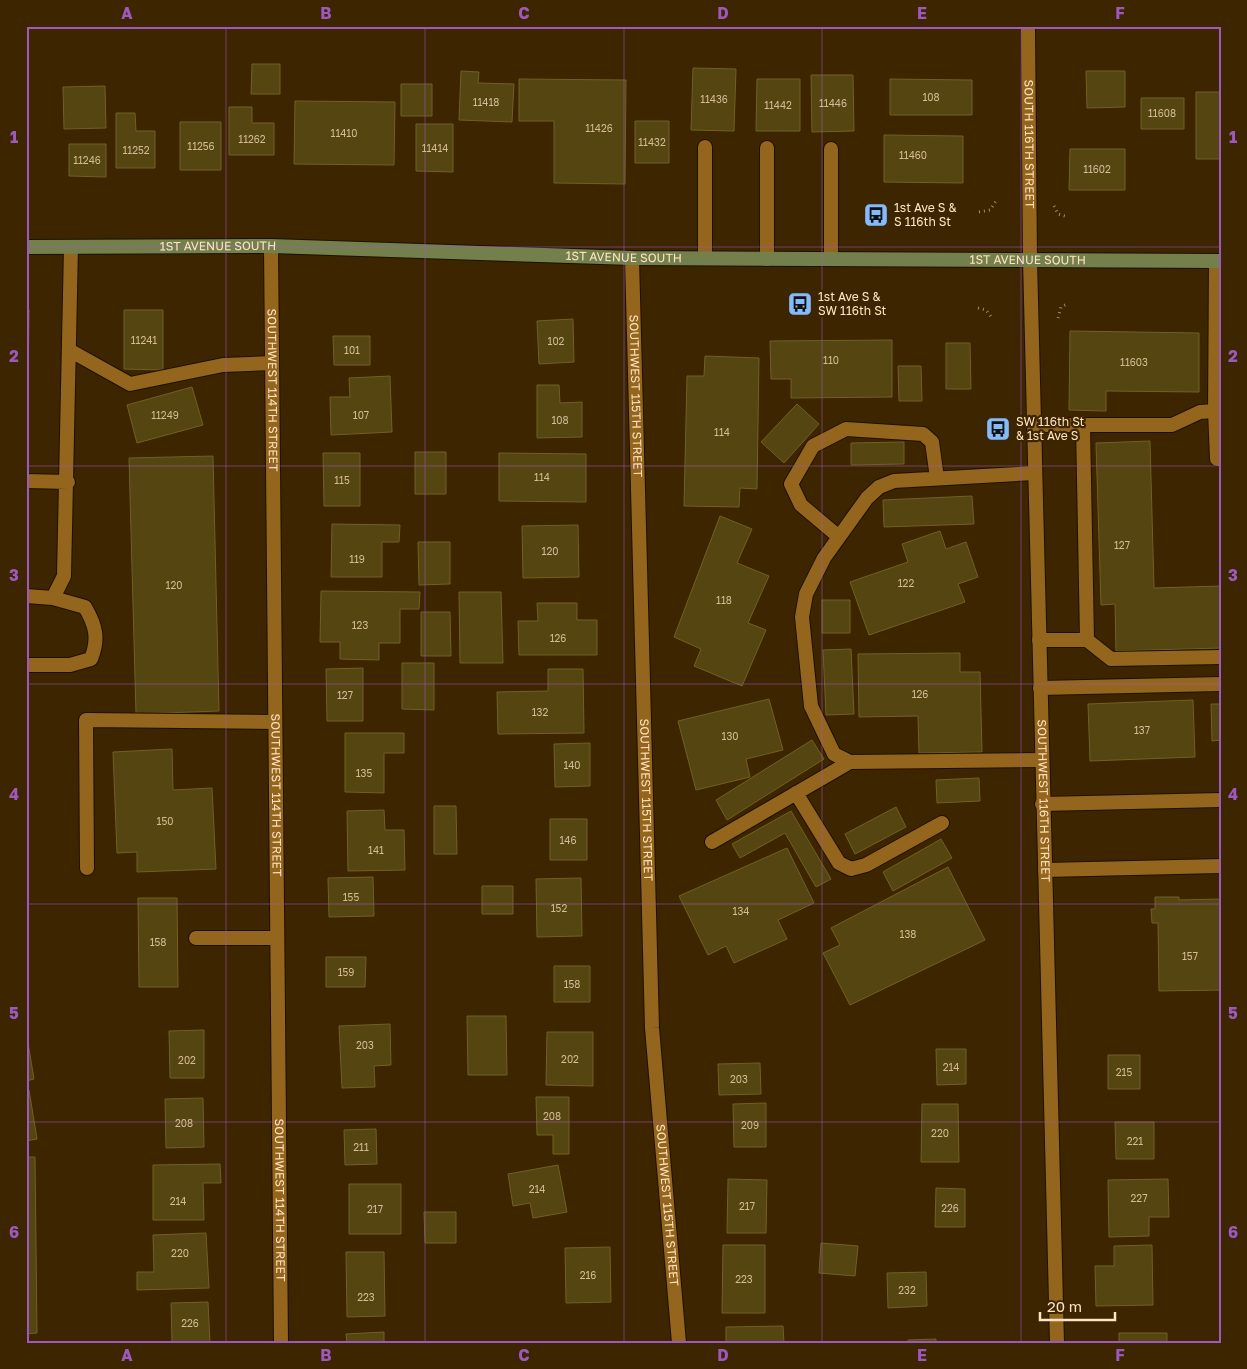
<svg xmlns="http://www.w3.org/2000/svg" width="1247" height="1369" font-family="'Golos Text',sans-serif">
  <style>
    .building { fill: #544511; stroke: #726022 }
    .lines { fill: none; stroke-linecap: round; stroke-linejoin: round }
    .service-casing { stroke: #1e1000; stroke-width: 16 }
    .minor-casing { stroke: #1e1000; stroke-width: 16 }
    .tertiary-casing { stroke: #1e1000; stroke-width: 16 }
    .secondary-casing { stroke: #1e1000; stroke-width: 16 }
    .path { stroke: #a68c69; stroke-width: 3; stroke-dasharray: 1 4; stroke-linecap: butt }
    .service { stroke: #94651c; stroke-width: 14 }
    .minor { stroke: #94651c; stroke-width: 14 }
    .tertiary { stroke: #94651c; stroke-width: 14 }
    .secondary { stroke: #73804c; stroke-width: 14 }
    .grid { fill: none; stroke: #9c5ac0; stroke-width: 1; stroke-opacity: 0.55 }
    .labels { text-anchor: middle; stroke-width: 4.5; stroke-linejoin: round; paint-order: stroke }
    .number-label { font-size: 10px; fill: #d4bc96 }
    .street-label { font-size: 12px; fill: #ffe4c3; stroke: #3d2500 }
    .poi-label { font-size: 12px; fill: #ffe4c3; stroke: #3d2500; text-anchor: start }
    .neatline { fill: none; stroke: #9c5ac0; stroke-width: 2 }
    .grid-label { font-size: 16px; text-anchor: middle; font-weight: bold; fill: #9c5ac0 }
  </style>
  <rect width="100%" height="100%" fill="#3d2500"/>
  <path class="building" d="M252,64H280V94H251Z
    M693,68L736,69L734,131L691,130Z
    M461,71L479,72L478,83L514,84L512,122L459,120Z
    M1086,71H1125V107L1087,108Z
    M811,75H853L854,131L812,132Z
    M519,79L626,80L625,184L554,183V121H519Z
    M757,79H800V131H756Z
    M890,79L972,80V115H890Z
    M401,84H432V116H401Z
    M105,86L106,128L64,129L63,87Z
    M1196,92H1221V159H1196Z
    M1141,98H1184V129H1141Z
    M295,101L395,102L394,165L294,164Z
    M229,107H252V123H274V155H229Z
    M116,113H135L136,131H155V168H116Z
    M635,121H669V163H635Z
    M180,122H221V170H180Z
    M416,124H453V172L416,171Z
    M884,135L963,136V183L884,182Z
    M69,144H106V177L69,176Z
    M1070,149H1125V190H1069Z
    M26,310H29L28,387H26Z
    M124,310H163V370L124,369Z
    M573,319L574,362L539,364L537,321Z
    M1070,331L1199,333V392L1106,391V411L1069,410Z
    M333,336H370V365H334Z
    M892,340V397L791,398V379H771L770,341Z
    M946,343H970L971,389H946Z
    M705,356L759,358L757,489L740,488L739,507L684,506L687,376H704Z
    M898,366H921L922,401H899Z
    M390,376L392,432L331,435L330,397H350L349,378Z
    M537,385H559L560,403L582,402V437L537,438Z
    M192,387L203,425L137,443L127,405Z
    M797,404L819,424L784,463L761,442Z
    M1150,441L1154,588L1221,586V648L1116,651L1115,604L1101,605L1096,443Z
    M904,442V464L851,465V443Z
    M415,452H446V494H415Z
    M323,453H360V506H324Z
    M499,453L586,454V502L499,501Z
    M213,456L219,711L136,714L129,458Z
    M972,496L974,524L884,527L883,500Z
    M720,516L752,529L737,563L769,576L748,623L766,630L742,686L694,666L701,649L674,637Z
    M332,524L400,525L399,542H382V577H331Z
    M578,525L579,577L523,578L522,526Z
    M940,531L946,549L966,542L978,577L958,584L965,602L869,635L850,582L908,562L902,544Z
    M418,542H450V584L419,585Z
    M321,591L420,592L419,609H400V643H379V660L340,659V642H320Z
    M459,592H501L503,663H460Z
    M822,600H850V633H822Z
    M537,603H577V620H597V655H519L518,621H538Z
    M421,612H450L451,656H421Z
    M851,649L854,714L826,715L823,650Z
    M960,653V672H980L982,752L919,753L918,716L859,717L858,654Z
    M402,663H434V710L402,709Z
    M363,668V721H327L326,669Z
    M548,669H583L584,733L498,734L497,692L548,691Z
    M769,699L783,750L746,759L750,777L696,790L678,721Z
    M1193,700L1195,757L1090,761L1088,704Z
    M1211,704H1221V740L1212,741Z
    M345,733H404V753H384V793L345,792Z
    M812,740L824,759L727,820L716,800Z
    M590,743V786L555,787L554,744Z
    M172,749L173,790L212,788L216,869L137,872V852L117,853L113,752Z
    M979,778L980,801L937,803L936,780Z
    M434,806H456L457,854H434Z
    M896,807L906,827L855,854L845,834Z
    M384,810L385,830H404L405,870L348,871L347,811Z
    M791,811L831,879L816,887L785,833L740,858L732,844Z
    M550,819H587V860H550Z
    M941,839L952,858L893,891L883,872Z
    M787,848L814,903L778,920L787,939L734,963L726,946L708,955L679,896Z
    M948,867L985,940L850,1005L823,953L840,945L831,928Z
    M373,877L374,916L329,917L328,878Z
    M581,878L582,936L537,937L536,879Z
    M482,886H513V914H482Z
    M1155,897H1179V900L1221,899V990L1159,991L1158,923H1152L1151,909H1155Z
    M138,898H177L178,987H139Z
    M326,957H366L365,987H326Z
    M554,966H590V1002H554Z
    M467,1016H506L507,1075H468Z
    M390,1024L391,1065L374,1066L375,1087L342,1088L339,1026Z
    M204,1030V1078H170L169,1031Z
    M26,1031L34,1079L26,1081Z
    M547,1032H593V1086L546,1085Z
    M936,1049H966V1084L937,1085Z
    M1108,1055H1140V1089H1108Z
    M760,1063L761,1094L719,1095L718,1064Z
    M29,1090L37,1139L26,1141V1091Z
    M536,1097H569V1154H553V1135H537Z
    M203,1098L204,1147L166,1148L165,1099Z
    M766,1103V1147H734L733,1104Z
    M922,1104H958L959,1162H921Z
    M1115,1122H1154V1159H1116Z
    M376,1129L377,1164L345,1165L344,1130Z
    M26,1157H35L37,1333L26,1334Z
    M220,1164L221,1183H203L204,1220H153V1165Z
    M558,1165L567,1212L533,1218L530,1203L513,1206L508,1174Z
    M728,1179L767,1180L766,1233H727Z
    M1168,1179L1169,1217H1149V1236L1109,1237L1108,1180Z
    M349,1184H401V1234H349Z
    M936,1188L965,1189V1227H935Z
    M424,1212H456V1243H425Z
    M206,1233L209,1288L137,1290V1272H154L153,1235Z
    M821,1243L858,1246L855,1276L819,1273Z
    M723,1245H765V1313H722Z
    M1152,1245L1153,1305L1096,1306L1095,1266H1114V1246Z
    M610,1247L611,1302L566,1303L565,1248Z
    M346,1252H384L385,1316L347,1317Z
    M926,1272L927,1306L888,1308L887,1273Z
    M208,1302L210,1343H172L171,1303Z
    M783,1326L784,1343H726V1327Z
    M384,1332V1343H347L346,1334Z
    M1119,1333H1167V1343H1119Z
    M936,1339V1343H908V1340Z"/>
  <g class="lines">
    <defs>
      <path id="service" d="M705,147V258
        M831,149V259
        M767,259V148
        M69,350L130,384L223,365L272,363
        M1215,411L1217,459H1221
        M1034,425H1172L1200,412L1215,411L1216,261
        M1083,425L1087,640
        M1035,473L894,481L879,487L867,498L824,558L806,594L802,617L811,706L834,754L850,762L1042,760
        M26,481L68,482
        M839,537L801,505L791,484L813,446L846,429L923,434L932,442L937,478
        M26,596L53,598L64,576L71,247
        M1039,640H1087L1111,659L1221,657
        M26,665H70L91,659C99,639 96,626 85,607L53,598
        M1040,688L1221,684
        M796,793L839,863L851,869L866,865L942,823
        M1042,804L1221,800
        M712,842L850,762
        M87,868L86,720L275,722
        M1045,870L1221,866
        M196,938H277"/>
      <g id="minor">
        <path id="s1" d="M271,246L281,1343"/>
        <path id="s2" d="M632,258L652,1028L679,1343"/>
      </g>
      <g id="tertiary">
        <path id="s3" d="M1028,26L1030,260L1057,1343"/>
      </g>
      <g id="secondary">
        <path id="s4" d="M26,247L271,246L632,258L1221,261"/>
      </g>
    </defs>
    <use href="#service" class="service-casing"/>
    <use href="#minor" class="minor-casing"/>
    <use href="#tertiary" class="tertiary-casing"/>
    <use href="#secondary" class="secondary-casing"/>
    <path class="path" d="M1054,206L1058,214L1068,217
      M979,212L990,210L996,201
      M978,308L986,310L992,318
      M1058,318L1061,307L1067,304"/>
    <use href="#service" class="service"/>
    <use href="#minor" class="minor"/>
    <use href="#tertiary" class="tertiary"/>
    <use href="#secondary" class="secondary"/>
  </g>
  <path class="grid" d="M226,26V1343M425,26V1343M624,26V1343M822,26V1343M1021,26V1343M26,247H1221M26,466H1221M26,684H1221M26,904H1221M26,1122H1221"/>
  <defs>
    <symbol id="bus-square" viewBox="-11 -11 22 22"><rect x="-9" y="-9" width="18" height="18" rx="4" fill="#85bbfb" stroke="#3d2500"/><path d="M-5-6H5V4H4V6H2V4H-2V6H-4V4H-5ZM-3.5-4V0h7V-4ZM-3.5 1.2v1.5H-2V1.2ZM2 1.2v1.5H3.5V1.2Z" fill="#111"/></symbol>
  </defs>
  <g fill-rule="evenodd">
    <use href="#bus-square" x="862" y="201" width="28" height="28"/>
    <use href="#bus-square" x="786" y="290" width="28" height="28"/>
    <use href="#bus-square" x="984" y="415" width="28" height="28"/>
  </g>
  <g class="labels">
    <g class="number-label">
      <text x="931" y="101">108</text>
      <text x="714" y="103">11436</text>
      <text x="486" y="106">11418</text>
      <text x="833" y="107">11446</text>
      <text x="778" y="109">11442</text>
      <text x="1162" y="117">11608</text>
      <text x="599" y="132">11426</text>
      <text x="344" y="137">11410</text>
      <text x="252" y="143">11262</text>
      <text x="652" y="146">11432</text>
      <text x="201" y="150">11256</text>
      <text x="435" y="152">11414</text>
      <text x="136" y="154">11252</text>
      <text x="913" y="159">11460</text>
      <text x="87" y="164">11246</text>
      <text x="1097" y="173">11602</text>
      <text x="144" y="344">11241</text>
      <text x="556" y="345">102</text>
      <text x="352" y="354">101</text>
      <text x="831" y="364">110</text>
      <text x="1134" y="366">11603</text>
      <text x="165" y="419">11249</text>
      <text x="361" y="419">107</text>
      <text x="560" y="424">108</text>
      <text x="722" y="436">114</text>
      <text x="542" y="481">114</text>
      <text x="342" y="484">115</text>
      <text x="1122" y="549">127</text>
      <text x="550" y="555">120</text>
      <text x="357" y="563">119</text>
      <text x="906" y="587">122</text>
      <text x="174" y="589">120</text>
      <text x="724" y="604">118</text>
      <text x="360" y="629">123</text>
      <text x="558" y="642">126</text>
      <text x="920" y="698">126</text>
      <text x="345" y="699">127</text>
      <text x="540" y="716">132</text>
      <text x="1142" y="734">137</text>
      <text x="730" y="740">130</text>
      <text x="572" y="769">140</text>
      <text x="364" y="777">135</text>
      <text x="165" y="825">150</text>
      <text x="568" y="844">146</text>
      <text x="376" y="854">141</text>
      <text x="351" y="901">155</text>
      <text x="559" y="912">152</text>
      <text x="741" y="915">134</text>
      <text x="908" y="938">138</text>
      <text x="158" y="946">158</text>
      <text x="1190" y="960">157</text>
      <text x="346" y="976">159</text>
      <text x="572" y="988">158</text>
      <text x="365" y="1049">203</text>
      <text x="570" y="1063">202</text>
      <text x="187" y="1064">202</text>
      <text x="951" y="1071">214</text>
      <text x="1124" y="1076">215</text>
      <text x="739" y="1083">203</text>
      <text x="552" y="1120">208</text>
      <text x="184" y="1127">208</text>
      <text x="750" y="1129">209</text>
      <text x="940" y="1137">220</text>
      <text x="1135" y="1145">221</text>
      <text x="361" y="1151">211</text>
      <text x="537" y="1193">214</text>
      <text x="1139" y="1202">227</text>
      <text x="178" y="1205">214</text>
      <text x="747" y="1210">217</text>
      <text x="950" y="1212">226</text>
      <text x="375" y="1213">217</text>
      <text x="180" y="1257">220</text>
      <text x="588" y="1279">216</text>
      <text x="744" y="1283">223</text>
      <text x="907" y="1294">232</text>
      <text x="366" y="1301">223</text>
      <text x="190" y="1327">226</text>
    </g>
    <g class="street-label">
      <text dy="4" stroke="none"><textPath href="#s3" startOffset="118">SOUTH 116TH STREET</textPath></text>
      <text dy="4" stroke="none"><textPath href="#s4" startOffset="192">1ST AVENUE SOUTH</textPath></text>
      <text dy="4" stroke="none"><textPath href="#s4" startOffset="598">1ST AVENUE SOUTH</textPath></text>
      <text dy="4" stroke="none"><textPath href="#s4" startOffset="1002">1ST AVENUE SOUTH</textPath></text>
      <text dy="4" stroke="none"><textPath href="#s1" startOffset="144">SOUTHWEST 114TH STREET</textPath></text>
      <text dy="4" stroke="none"><textPath href="#s2" startOffset="138">SOUTHWEST 115TH STREET</textPath></text>
      <text dy="4" stroke="none"><textPath href="#s1" startOffset="549">SOUTHWEST 114TH STREET</textPath></text>
      <text dy="4" stroke="none"><textPath href="#s2" startOffset="542">SOUTHWEST 115TH STREET</textPath></text>
      <text dy="4" stroke="none"><textPath href="#s3" startOffset="775">SOUTHWEST 116TH STREET</textPath></text>
      <text dy="4" stroke="none"><textPath href="#s1" startOffset="954">SOUTHWEST 114TH STREET</textPath></text>
      <text dy="4" stroke="none"><textPath href="#s2" startOffset="948">SOUTHWEST 115TH STREET</textPath></text>
    </g>
    <g class="poi-label">
      <text x="894" y="212">1st Ave S &amp;<tspan x="894" dy="14">S 116th St</tspan></text>
      <text x="818" y="301">1st Ave S &amp;<tspan x="818" dy="14">SW 116th St</tspan></text>
      <text x="1016" y="426">SW 116th St<tspan x="1016" dy="14">&amp; 1st Ave S</tspan></text>
    </g>
  </g>
  <rect width="1247" height="1369" fill="none" stroke="#3d2500" stroke-width="55"/>
  <path d="M1040 1312v8h75v-8" fill="none" stroke="#ffe4c3" stroke-width="2.5"/>
  <text x="1047" y="1312" font-size="15" fill="#ffe4c3" stroke="#3d2500" stroke-width="4" paint-order="stroke">20 m</text>
  <rect x="28" y="28" width="1192" height="1314" class="neatline"/>
  <g class="grid-label">
    <text x="127" y="19">A</text>
    <text x="326" y="19">B</text>
    <text x="524" y="19">C</text>
    <text x="723" y="19">D</text>
    <text x="922" y="19">E</text>
    <text x="1120" y="19">F</text>
    <text x="14" y="143">1</text>
    <text x="1233" y="143">1</text>
    <text x="14" y="362">2</text>
    <text x="1233" y="362">2</text>
    <text x="14" y="581">3</text>
    <text x="1233" y="581">3</text>
    <text x="14" y="800">4</text>
    <text x="1233" y="800">4</text>
    <text x="14" y="1019">5</text>
    <text x="1233" y="1019">5</text>
    <text x="14" y="1238">6</text>
    <text x="1233" y="1238">6</text>
    <text x="127" y="1361">A</text>
    <text x="326" y="1361">B</text>
    <text x="524" y="1361">C</text>
    <text x="723" y="1361">D</text>
    <text x="922" y="1361">E</text>
    <text x="1120" y="1361">F</text>
  </g>
</svg>
